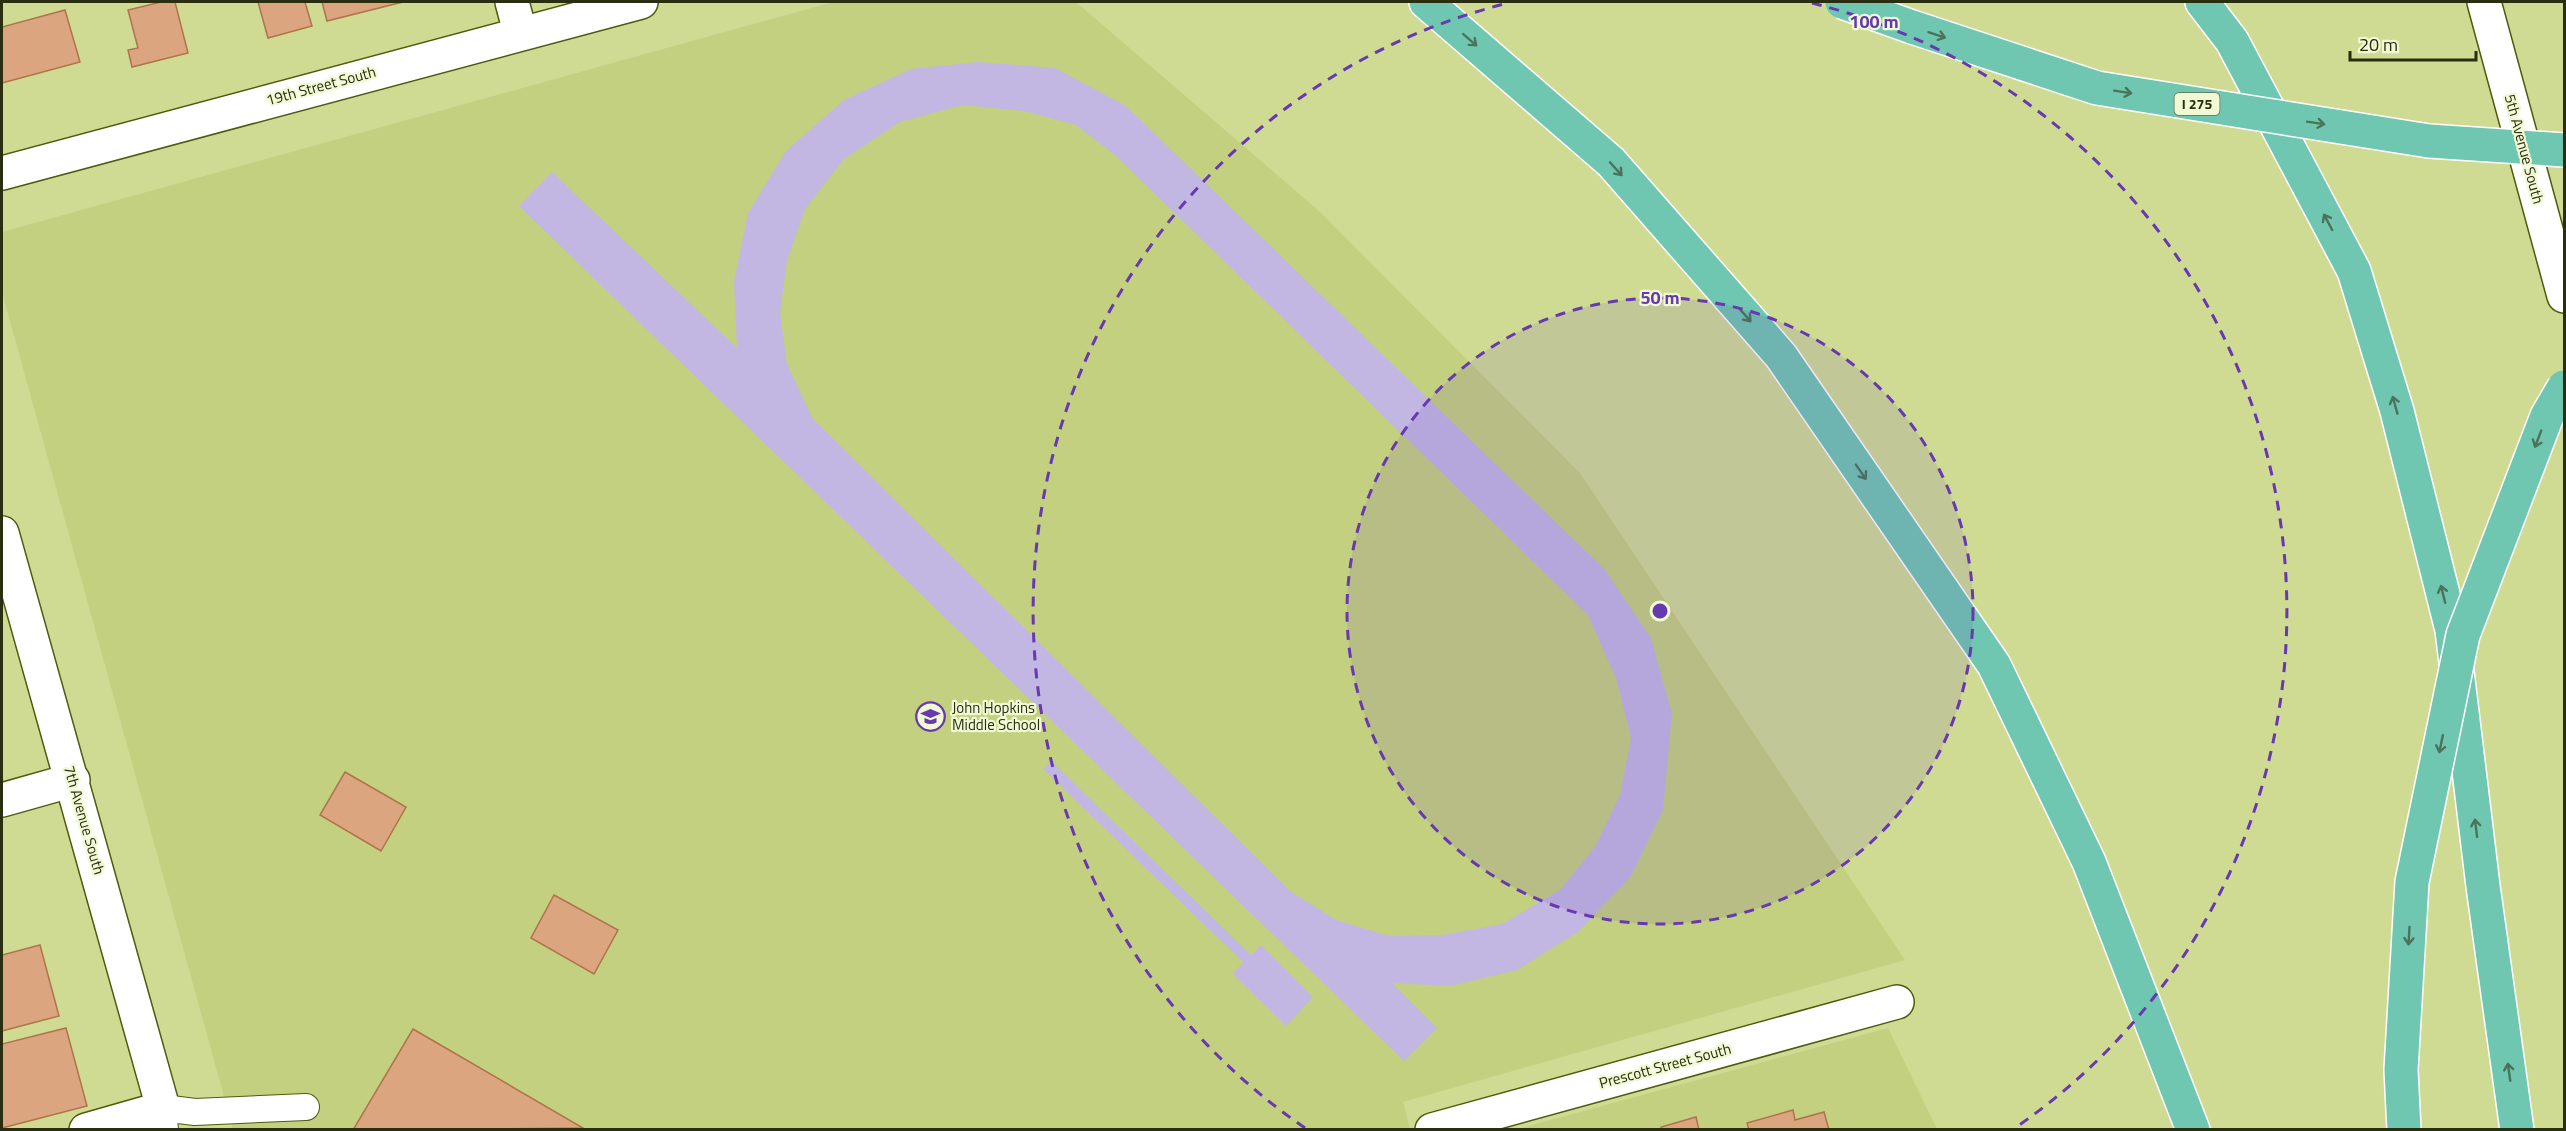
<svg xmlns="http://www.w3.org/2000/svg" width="2566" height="1131" font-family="'Titillium Web',sans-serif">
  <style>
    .built { fill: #c3d07f }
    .green { fill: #c1b7e2; fill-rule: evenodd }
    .building { fill: #dba580; stroke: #af7449; stroke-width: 1.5 }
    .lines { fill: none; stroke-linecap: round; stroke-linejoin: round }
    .service-casing { stroke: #51590d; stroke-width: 28 }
    .minor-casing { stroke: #51590d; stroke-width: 36 }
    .tertiary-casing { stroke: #51590d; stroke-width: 36 }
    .motorway-casing { stroke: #fff; stroke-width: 36 }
    .service { stroke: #fff; stroke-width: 26 }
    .minor { stroke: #fff; stroke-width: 33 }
    .tertiary { stroke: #fff; stroke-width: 33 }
    .motorway { stroke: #70c7b1; stroke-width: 33 }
    .motorway-bridge-casing { stroke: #fff; stroke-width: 36; stroke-linecap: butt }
    .motorway-bridge { stroke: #70c7b1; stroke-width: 33 }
    .oneway { stroke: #4a7359 }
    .ring { fill: none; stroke: #6639b1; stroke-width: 3; stroke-dasharray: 10 8 }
    .labels { text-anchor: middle; stroke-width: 4.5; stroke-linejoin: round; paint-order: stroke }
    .shield { fill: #f1f8d4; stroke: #666b4c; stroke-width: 1.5 }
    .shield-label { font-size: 14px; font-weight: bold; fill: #2a2e11 }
    .street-label { font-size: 15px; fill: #2a2e11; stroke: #f1f8d4 }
    .poi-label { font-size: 15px; fill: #2a2e11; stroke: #f1f8d4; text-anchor: start }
    .centre { fill: #6639b1; stroke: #f1f8d4; stroke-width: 3 }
    .ring-label { font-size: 18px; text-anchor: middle; font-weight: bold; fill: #6639b1; stroke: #f1f8d4; stroke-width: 4.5; stroke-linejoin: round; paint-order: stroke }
  </style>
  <rect width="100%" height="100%" fill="#cfdb92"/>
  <path class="built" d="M833,2H1076L1319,211L1580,473L1905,960L1403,1102L1410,1129H233L2,292V232Z
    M1888,1028L1937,1129L1514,1130Z"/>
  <path class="green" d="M978,62L1055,68L1126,106L1605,570L1651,638L1672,714L1663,810L1631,876L1578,932L1517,970L1450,986L1392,983L1437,1028L1404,1061L519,206L552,172L737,348L734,281L748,213L786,151L844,100L911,69ZM962,105L1024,111L1076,125L1115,155L1588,615L1616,678L1631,738L1620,795L1595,847L1560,890L1502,924L1443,935L1389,936L1336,920L1290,891L813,419L787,364L780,313L787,260L805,209L844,159L900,122Z
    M1051,761L1251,955L1261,945L1313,997L1286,1026L1233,974L1243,962L1043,769Z"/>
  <path class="building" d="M161,2H175L188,53L132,67L128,50L138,48L128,10Z
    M258,2H305L312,26L268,38Z
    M322,2H403L327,21Z
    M65,10L80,62L2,83V27Z
    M345,772L406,807L381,851L320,815Z
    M554,895L618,930L594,974L531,938Z
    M40,945L59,1016L2,1031V955Z
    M66,1028L87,1106L2,1128V1044Z
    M413,1029L583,1128L353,1130Z
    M413,1029L583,1128L353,1130Z
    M1793,1110L1795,1120L1824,1112L1829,1130H1749L1747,1123Z
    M1696,1117L1699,1130H1661V1127Z"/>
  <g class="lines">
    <defs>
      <path id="service" d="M165,1130L163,1108L195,1112L306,1107"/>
      <path id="minor" d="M512,2L520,32
        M2,173L641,2
        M2,533L163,1108L86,1130
        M2,800L73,780
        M1432,1130L1897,1002"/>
      <path id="tertiary" d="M2484,2L2564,296"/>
      <path id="motorway" d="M1426,2L1611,162L1781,356L1994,665L2089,862L2193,1130
        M2202,2L2232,41L2354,271L2397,411L2452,630L2483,886L2517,1130"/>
    </defs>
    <use href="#service" class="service-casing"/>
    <use href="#minor" class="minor-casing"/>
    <use href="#tertiary" class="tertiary-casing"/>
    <use href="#motorway" class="motorway-casing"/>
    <use href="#service" class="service"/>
    <use href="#minor" class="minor"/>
    <use href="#tertiary" class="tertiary"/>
    <use href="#motorway" class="motorway"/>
    <defs>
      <path id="motorway-bridge" d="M1842,2L1912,27L2097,88L2429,141L2564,150
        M2404,1130L2401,1070L2412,882L2463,635L2547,416L2564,387"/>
    </defs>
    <use href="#motorway-bridge" class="motorway-bridge-casing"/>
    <use href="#motorway-bridge" class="motorway-bridge"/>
  </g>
  <defs><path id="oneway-shaft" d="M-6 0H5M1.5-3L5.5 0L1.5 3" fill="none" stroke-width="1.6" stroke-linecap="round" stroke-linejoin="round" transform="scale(1.5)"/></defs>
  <g class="oneway">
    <use href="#oneway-shaft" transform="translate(1937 35) rotate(18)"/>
    <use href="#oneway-shaft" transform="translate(1470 40) rotate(41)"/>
    <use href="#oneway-shaft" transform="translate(2123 92) rotate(9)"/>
    <use href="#oneway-shaft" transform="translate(2316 123) rotate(9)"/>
    <use href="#oneway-shaft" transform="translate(1616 169) rotate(48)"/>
    <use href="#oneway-shaft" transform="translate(2328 222) rotate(-118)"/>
    <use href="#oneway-shaft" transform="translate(1745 315) rotate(49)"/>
    <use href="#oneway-shaft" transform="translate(2395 405) rotate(-106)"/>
    <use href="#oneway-shaft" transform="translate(2538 439) rotate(111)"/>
    <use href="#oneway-shaft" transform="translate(1861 472) rotate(55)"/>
    <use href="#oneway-shaft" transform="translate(2443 594) rotate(-104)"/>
    <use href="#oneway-shaft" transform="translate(2441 744) rotate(102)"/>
    <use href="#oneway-shaft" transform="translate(2476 828) rotate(-97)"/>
    <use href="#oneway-shaft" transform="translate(2409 936) rotate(93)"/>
    <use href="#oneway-shaft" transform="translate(2509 1072) rotate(-98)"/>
  </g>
  <circle cx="1660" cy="611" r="313" fill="#6639b1" fill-opacity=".12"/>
  <g class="ring">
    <circle cx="1660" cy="611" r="313"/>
    <path d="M1305 1128A627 627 0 0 1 1508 3M1812 3A627 627 0 0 1 2015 1128"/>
  </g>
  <defs>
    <symbol id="school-ring" viewBox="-11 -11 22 22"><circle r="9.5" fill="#f1f8d4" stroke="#6639b1" stroke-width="1.5"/><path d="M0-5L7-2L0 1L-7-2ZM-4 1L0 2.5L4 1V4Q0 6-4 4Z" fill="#6639b1"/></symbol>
  </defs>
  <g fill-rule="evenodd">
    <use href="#school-ring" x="914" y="700" width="33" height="33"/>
  </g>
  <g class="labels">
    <rect class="shield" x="2174.5" y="93" width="45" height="22" rx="4.5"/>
    <g class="shield-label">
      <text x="2197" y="109">I 275</text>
    </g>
    <g class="street-label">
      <text transform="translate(321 86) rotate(-15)" y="5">19th Street South</text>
      <text transform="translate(2524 149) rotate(75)" y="5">5th Avenue South</text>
      <text transform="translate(84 820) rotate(74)" y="5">7th Avenue South</text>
      <text transform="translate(1665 1066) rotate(-15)" y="5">Prescott Street South</text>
    </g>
    <g class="poi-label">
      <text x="952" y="713">John Hopkins<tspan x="952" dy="17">Middle School</tspan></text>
    </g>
  </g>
  <circle cx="1660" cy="611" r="9" class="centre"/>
  <g class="ring-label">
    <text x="1874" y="28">100 m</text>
    <text x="1660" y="304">50 m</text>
  </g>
  <rect width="2566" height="1131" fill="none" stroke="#2a2e11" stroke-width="6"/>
  <path d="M2350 51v9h126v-9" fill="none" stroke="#2a2e11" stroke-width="3"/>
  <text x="2359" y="51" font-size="18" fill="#2a2e11" stroke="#f1f8d4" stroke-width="4.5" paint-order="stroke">20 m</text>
</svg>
